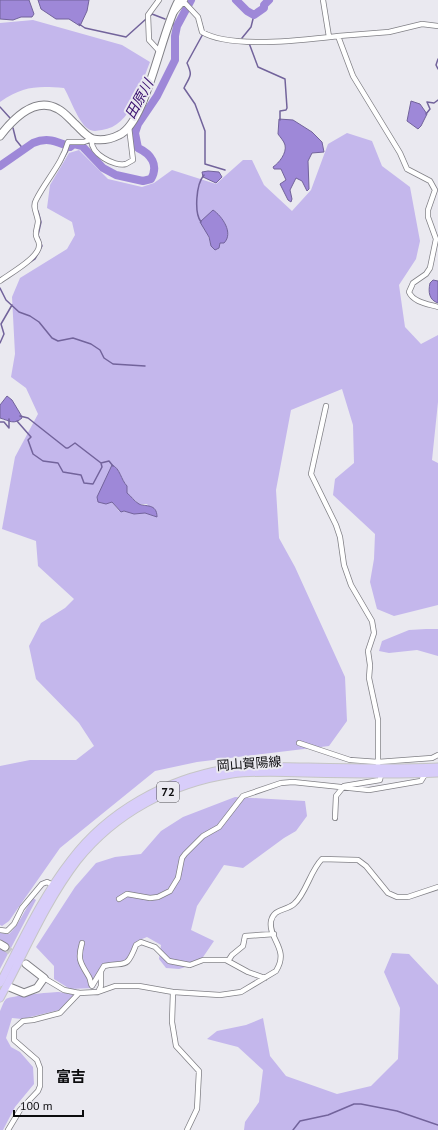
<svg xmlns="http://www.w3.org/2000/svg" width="438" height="1130" font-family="'PT Sans','Noto Sans JP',sans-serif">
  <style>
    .green { fill: #c4b7ec; fill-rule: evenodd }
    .water { fill: #9e88d8; stroke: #72639b }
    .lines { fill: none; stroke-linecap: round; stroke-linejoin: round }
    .stream { stroke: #72639b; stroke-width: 1.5 }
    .river { stroke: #9e88d8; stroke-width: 8 }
    .secondary-tunnel { stroke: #c9c8ce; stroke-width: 7; stroke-dasharray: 7 3.5; stroke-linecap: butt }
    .street-casing { stroke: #818086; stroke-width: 6 }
    .secondary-casing { stroke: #818086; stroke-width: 9 }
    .primary-casing { stroke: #c5c5c5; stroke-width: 9 }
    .street { stroke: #fff; stroke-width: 4.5 }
    .secondary { stroke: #fff; stroke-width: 7 }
    .primary { stroke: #d8cdfa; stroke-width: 7 }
    .labels { text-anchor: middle; stroke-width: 4; stroke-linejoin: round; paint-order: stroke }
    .shield { fill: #eae9f0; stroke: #4f4e52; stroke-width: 1 }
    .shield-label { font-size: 12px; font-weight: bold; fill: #0c0c0e }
    .street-label { font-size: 13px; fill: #0c0c0e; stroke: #eae9f0 }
    .water-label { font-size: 14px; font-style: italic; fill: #39106f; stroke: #eae9f0 }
    .quarter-label { font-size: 15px; font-weight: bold; fill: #0c0c0e; stroke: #eae9f0 }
  </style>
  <rect width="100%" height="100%" fill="#eae9f0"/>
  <path class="green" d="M33,20L122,45L150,62C140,86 132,126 102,130C96,131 92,132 87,128C78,121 70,98 64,88C36,86 24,86 0,102V23Z
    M347,133L372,141L382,166L410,187L420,241L416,259L399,285L405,327L421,344L438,335V402L432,460L438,463V605L394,616L377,609L370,582L374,559L375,534L333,495L335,479L354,463L353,425L342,389L291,410L276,490L279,538L295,567L345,677L347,721L329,746L197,762L155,771L60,848L9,921L2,926L0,925V766L30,760H76L94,746L79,723L36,679L29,646L41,623L65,608L74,599L38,566L36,541L2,529L15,457L38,414L26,388L11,377L15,354L12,297L20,278L67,249L75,235L72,222L47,208L50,185L69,153L79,150L108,179L142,187L154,183L172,170L216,184L243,160H252L264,185L292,211L311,190L328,144ZM225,223L228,235L219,244L211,246L207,232ZM112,465C119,468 121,479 127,486V493L139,504H147L157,517L145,513L119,511L112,502L97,500Z
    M426,629H438V656L417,650L389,653L379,651L382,641L409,630Z
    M235,797L305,801L307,816L296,831L284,838L243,868L224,865L197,906L191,930L214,941L199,963L179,969L166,968L159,959L161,945L147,937L137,941C131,961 126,962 106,966L94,988L70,989L54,979V966L36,947L75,887L96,863L115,857L141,854L161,831L183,817Z
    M33,898L36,900L0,969V933L9,934C19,925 25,909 33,898Z
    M392,953L409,954L438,985V1130H244L245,1122L259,1102L263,1070L238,1047L207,1039L217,1031L246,1025L263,1018L270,1056L286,1076L337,1094L371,1086L398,1059L400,1008L384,972Z
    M59,992L75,995L59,1010L22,1019L12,1018L6,1038L11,1047L20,1052L33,1067L34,1084L15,1107L3,1130H0V1011C2,1007 3,1002 6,999C9,996 51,992 59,992Z"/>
  <path class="water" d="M0,0H29L34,14L32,17H21L13,20L0,19Z
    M38,0H89L87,11L80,26L69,19H56L41,9Z
    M411,101L420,104L427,114L421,126L418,129L407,121Z
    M279,119L293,120L312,132L322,142L324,152L312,153L308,161L309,189L307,191L302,181L296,178L290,190L292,199L291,202L288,200L280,184L286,180L281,169H274L273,167C279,163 287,153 285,145C284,141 280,137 278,134Z
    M208,171L219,172L222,177L216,183L203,177L202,172Z
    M213,210C222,216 234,233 224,243H220L219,248L215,250L211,246L209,237L200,222Z
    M433,280L438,281V303C429,300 428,292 430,283Z
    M7,396L12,400L21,415L22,418C14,425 10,421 0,418V405Z
    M112,465C120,468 121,480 127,486V493C131,496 134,501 139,504C145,507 157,503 157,517L145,513L134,514L124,511L121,512L112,502L106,504L98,502L97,497Z"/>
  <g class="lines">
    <path class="stream" d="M150,16L152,14L165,19
      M199,16L204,32L187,63C193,76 190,76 184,88L195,104L205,131V164L225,170
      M79,24L85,28L126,37L146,19
      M173,24L177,26
      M242,38L251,27L254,15
      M249,43L258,67L285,79L287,108L286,110L280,111V120
      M438,59L436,65L438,69
      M0,107L10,118
      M426,114L430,109L427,102L434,103L438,100
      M13,128L16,140L24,150
      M60,165L70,147
      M39,198L47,184
      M201,222C194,213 196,184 204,175
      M29,263L35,259L42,246L38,235L41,222L38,211
      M0,288L6,300L19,312L30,316L39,322L52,338L58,341L73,338L91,344L100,350L104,358L113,364L145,366
      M0,343L4,334L1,324L12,305
      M20,416L28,418L66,448H68L75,443L101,463L109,461L113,466
      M17,421L31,437L28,440L33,454L43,461L58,463L63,472L81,475L84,483L93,484L102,467L101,463
      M0,422H4L9,428V419
      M293,1130L300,1121L328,1115L354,1104H361L397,1111L438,1125"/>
    <path class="river" d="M236,0L247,11L254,15L264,8V5L269,0
      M0,166L33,143C47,137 56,141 70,147L74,144L82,146L103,168L116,175L143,181L151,179C159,165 151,154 138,148L135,133L138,124L157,96L175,60V36L177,26L191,0"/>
    <path class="secondary-tunnel" d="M5,947L19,959"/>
    <defs>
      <path id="street" d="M159,0L148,15L149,40L160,52
        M323,0L329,37
        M184,2L198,17L202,32C230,49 304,40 338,36L353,76L400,153L407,169L430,181L435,190L428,210V217L436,239L430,268L426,274L413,283L409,292C413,302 428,304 438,307
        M174,13L185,0
        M338,36L389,32L422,24L438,26
        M0,281C9,274 41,257 39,244C39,240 35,238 36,233C36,229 38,225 38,221C37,213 32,207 36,200C46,180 62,164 68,142H84L92,139C89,153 114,167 126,164L133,160L129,127
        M326,406L311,474L336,525L340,537L344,565L351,585L372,621L374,633L368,651L370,665L369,678L378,720V768
        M299,743L350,760L378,762L432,758L438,755
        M335,818L336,796L344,786L380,780L381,774
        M119,899L127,894L150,898L158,897L170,891L178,878L182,858L185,854L203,836L219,827L243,796L281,783L293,782L369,790L421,781L426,773
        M0,930L7,931L14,924L22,908L42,884L47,882L53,885
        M82,943C77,961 81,963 89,977C91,980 90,984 92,986L104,966C125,961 126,971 136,945L141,942L155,947L169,961L190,965L203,960H226L248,972L265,978
        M228,961L232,955L243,946L245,936L274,934
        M44,978L64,990L79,993L98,992L115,986H139L173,992L220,995L241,992L276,971C290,949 268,939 271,921C274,908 286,911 294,904C306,894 310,871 322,859L358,860L366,866L388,893L397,897H408L438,887
        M98,992L101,986V971
        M173,992L172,1022L176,1046L199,1071L197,1109L187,1130
        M8,1130L20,1110L38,1091L40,1086V1068L37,1060L14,1040V1029L23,1021L33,1020L60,1013L79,993"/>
      <path id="secondary" d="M0,136C13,119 35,96 58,109C64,112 69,118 74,123C80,128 85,136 93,139C102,141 111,139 119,135C147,123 162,27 179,0
        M0,944L5,947
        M7,986L24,993L37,988L44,978L26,964"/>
      <path id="primary" d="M0,983C22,941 42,897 71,860C108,811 166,779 226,769C253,765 281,767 308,767C351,768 395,769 438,767
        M0,998C25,952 45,903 77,861C115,813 172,783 232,774C256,771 281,772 305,773C349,774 394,775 438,773"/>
    </defs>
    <use href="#street" class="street-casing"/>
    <use href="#secondary" class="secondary-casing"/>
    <use href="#primary" class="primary-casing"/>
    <use href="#street" class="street"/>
    <use href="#secondary" class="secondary"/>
    <use href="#primary" class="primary"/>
  </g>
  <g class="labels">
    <rect class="shield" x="157" y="782" width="22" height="20" rx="3"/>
    <g class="shield-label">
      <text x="168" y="796">72</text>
    </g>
    <g class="street-label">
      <text transform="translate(249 763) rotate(-4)" y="5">岡山賀陽線</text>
    </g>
    <g class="water-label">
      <text transform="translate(139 99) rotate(-61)" y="5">田原川</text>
    </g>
    <g class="quarter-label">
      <text x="71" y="1082">富吉</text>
    </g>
  </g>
  <path d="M14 1110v6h69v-6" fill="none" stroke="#0c0c0e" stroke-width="2"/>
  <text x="20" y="1110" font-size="12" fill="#0c0c0e" stroke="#eae9f0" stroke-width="3" paint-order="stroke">100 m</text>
</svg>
